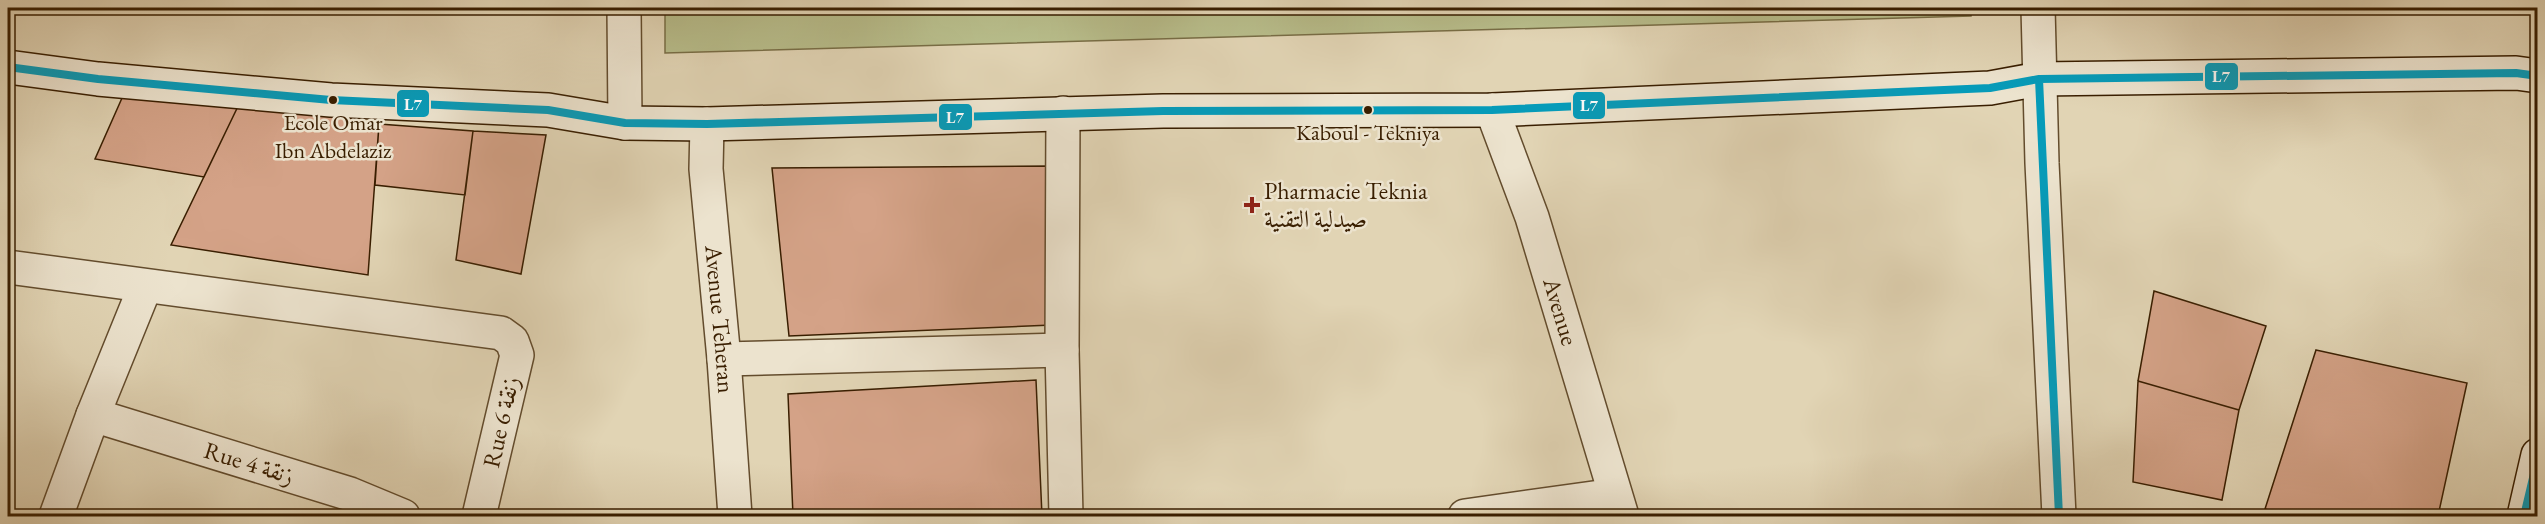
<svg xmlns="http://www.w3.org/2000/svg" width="2545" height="524" font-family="'EB Garamond',Amiri,serif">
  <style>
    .green { fill: #b7bc8a; stroke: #786d45; stroke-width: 1.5 }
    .building { fill: #d4a287; stroke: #391e00; stroke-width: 1.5 }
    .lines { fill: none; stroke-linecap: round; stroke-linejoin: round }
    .street-casing { stroke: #634c2d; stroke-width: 36 }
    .secondary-casing { stroke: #391e00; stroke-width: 36 }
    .street { stroke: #ece3ce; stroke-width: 33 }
    .secondary { stroke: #ece3ce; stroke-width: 33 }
    .bus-1-casing { stroke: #ece3ce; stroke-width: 12 }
    .bus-1 { stroke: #069bb9; stroke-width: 8 }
    .bus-dot { fill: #391e00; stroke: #ece3ce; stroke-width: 2 }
    .poi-dot { fill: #8f2418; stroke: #ece3ce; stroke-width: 2 }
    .labels { text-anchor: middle; stroke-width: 5; stroke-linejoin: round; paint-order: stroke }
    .bus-label { font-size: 22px; fill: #391e00; stroke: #ece3ce }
    .poi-label { font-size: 24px; fill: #391e00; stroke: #ece3ce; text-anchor: start }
    .street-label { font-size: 24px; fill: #391e00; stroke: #ece3ce }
    .line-badge { stroke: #ece3ce; stroke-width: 2 }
    .badge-label { font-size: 16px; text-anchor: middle; font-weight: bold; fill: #fff }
  </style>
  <rect width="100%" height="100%" fill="#e1d4b4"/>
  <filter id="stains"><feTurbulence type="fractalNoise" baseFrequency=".00333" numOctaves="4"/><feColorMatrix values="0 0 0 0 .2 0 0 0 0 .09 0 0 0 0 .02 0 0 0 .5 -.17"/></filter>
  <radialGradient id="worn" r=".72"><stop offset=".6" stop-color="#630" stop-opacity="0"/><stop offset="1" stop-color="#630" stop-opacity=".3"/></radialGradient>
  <path class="green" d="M665,8H1971V16L665,53Z"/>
  <path class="building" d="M126,89L242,98L204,177L95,159Z
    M242,98L379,124L368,275L171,245Z
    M379,124L473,131L465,195L375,185Z
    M473,131L546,135L521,274L456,260Z
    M1050,166L1052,325L789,336L772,168Z
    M2154,291L2266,326L2239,410L2138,381Z
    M2316,350L2467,383L2438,516H2291L2265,509Z
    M1036,380L1042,516H793L788,394Z
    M2138,381L2239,410L2222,500L2133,482Z"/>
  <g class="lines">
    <defs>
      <g id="street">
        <path d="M624,8L625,123"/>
        <path d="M2038,8L2042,163L2059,516"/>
        <path id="s1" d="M1492,110L1532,217L1622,516"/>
        <path d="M1063,113L1062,350L1066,516"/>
        <path id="s2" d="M707,124L706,169L724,359L735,516"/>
        <path d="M8,267L501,333L512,341L517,355L479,516"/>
        <path d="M724,359L1062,350"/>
        <path d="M93,415L350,494L403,516"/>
        <path d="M56,516L93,415L145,287"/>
        <path d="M1465,516L1615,495"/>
      </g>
      <path id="secondary" d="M8,67L98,79L331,100L548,110L625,123L707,124L1163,111L1492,110L1990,88L2039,79L2516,73L2538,76
        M2524,516L2538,455"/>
    </defs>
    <use href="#street" class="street-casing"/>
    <use href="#secondary" class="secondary-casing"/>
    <use href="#street" class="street"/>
    <use href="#secondary" class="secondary"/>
    <defs>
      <path id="bus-1" d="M8,67L98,79L331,100L548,110L625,123L707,124L1163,111L1492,110L1990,88L2039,79L2516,73L2538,76
        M2039,79L2059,516
        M2524,516L2538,457"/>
    </defs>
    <use href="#bus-1" class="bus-1-casing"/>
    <use href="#bus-1" class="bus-1"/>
  </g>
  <g class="bus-dot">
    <circle cx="333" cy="100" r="5"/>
    <circle cx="1368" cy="110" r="5"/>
  </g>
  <path class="poi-dot" d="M1249 196h6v6h6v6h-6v6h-6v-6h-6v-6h6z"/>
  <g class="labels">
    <g class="bus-label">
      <text x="333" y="130">Ecole Omar<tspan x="333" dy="28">Ibn Abdelaziz</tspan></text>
      <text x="1368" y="140">Kaboul - Tekniya</text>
    </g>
    <g class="poi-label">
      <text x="1264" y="199">Pharmacie Teknia<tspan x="1264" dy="28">صيدلية التقنية</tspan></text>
    </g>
    <g class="street-label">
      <text dy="8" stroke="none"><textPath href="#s1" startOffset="213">Avenue</textPath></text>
      <text dy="8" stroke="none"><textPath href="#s2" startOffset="196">Avenue Teheran</textPath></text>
      <text transform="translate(501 422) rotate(-77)" y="8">Rue 6 زنقة</text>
      <text transform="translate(249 463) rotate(17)" y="8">Rue 4 زنقة</text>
    </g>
  </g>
  <g class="line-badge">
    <rect x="2204" y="62" width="35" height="29" rx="6" fill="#069bb9"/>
    <rect x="396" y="89" width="34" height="29" rx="6" fill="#069bb9"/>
    <rect x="1572" y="91" width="34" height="29" rx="6" fill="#069bb9"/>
    <rect x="938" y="103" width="35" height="28" rx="6" fill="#069bb9"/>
  </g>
  <g class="badge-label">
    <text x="2221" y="82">L7</text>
    <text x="413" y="110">L7</text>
    <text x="1589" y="111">L7</text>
    <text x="955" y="123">L7</text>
  </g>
  <rect width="2545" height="524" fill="none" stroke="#e1d4b4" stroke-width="30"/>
  <rect x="9" y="9" width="2527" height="506" fill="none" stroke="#391e00" stroke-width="3"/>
  <rect x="15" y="15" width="2515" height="494" fill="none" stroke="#391e00" stroke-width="1.5"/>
  <rect width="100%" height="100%" filter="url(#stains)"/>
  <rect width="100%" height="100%" fill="url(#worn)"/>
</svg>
